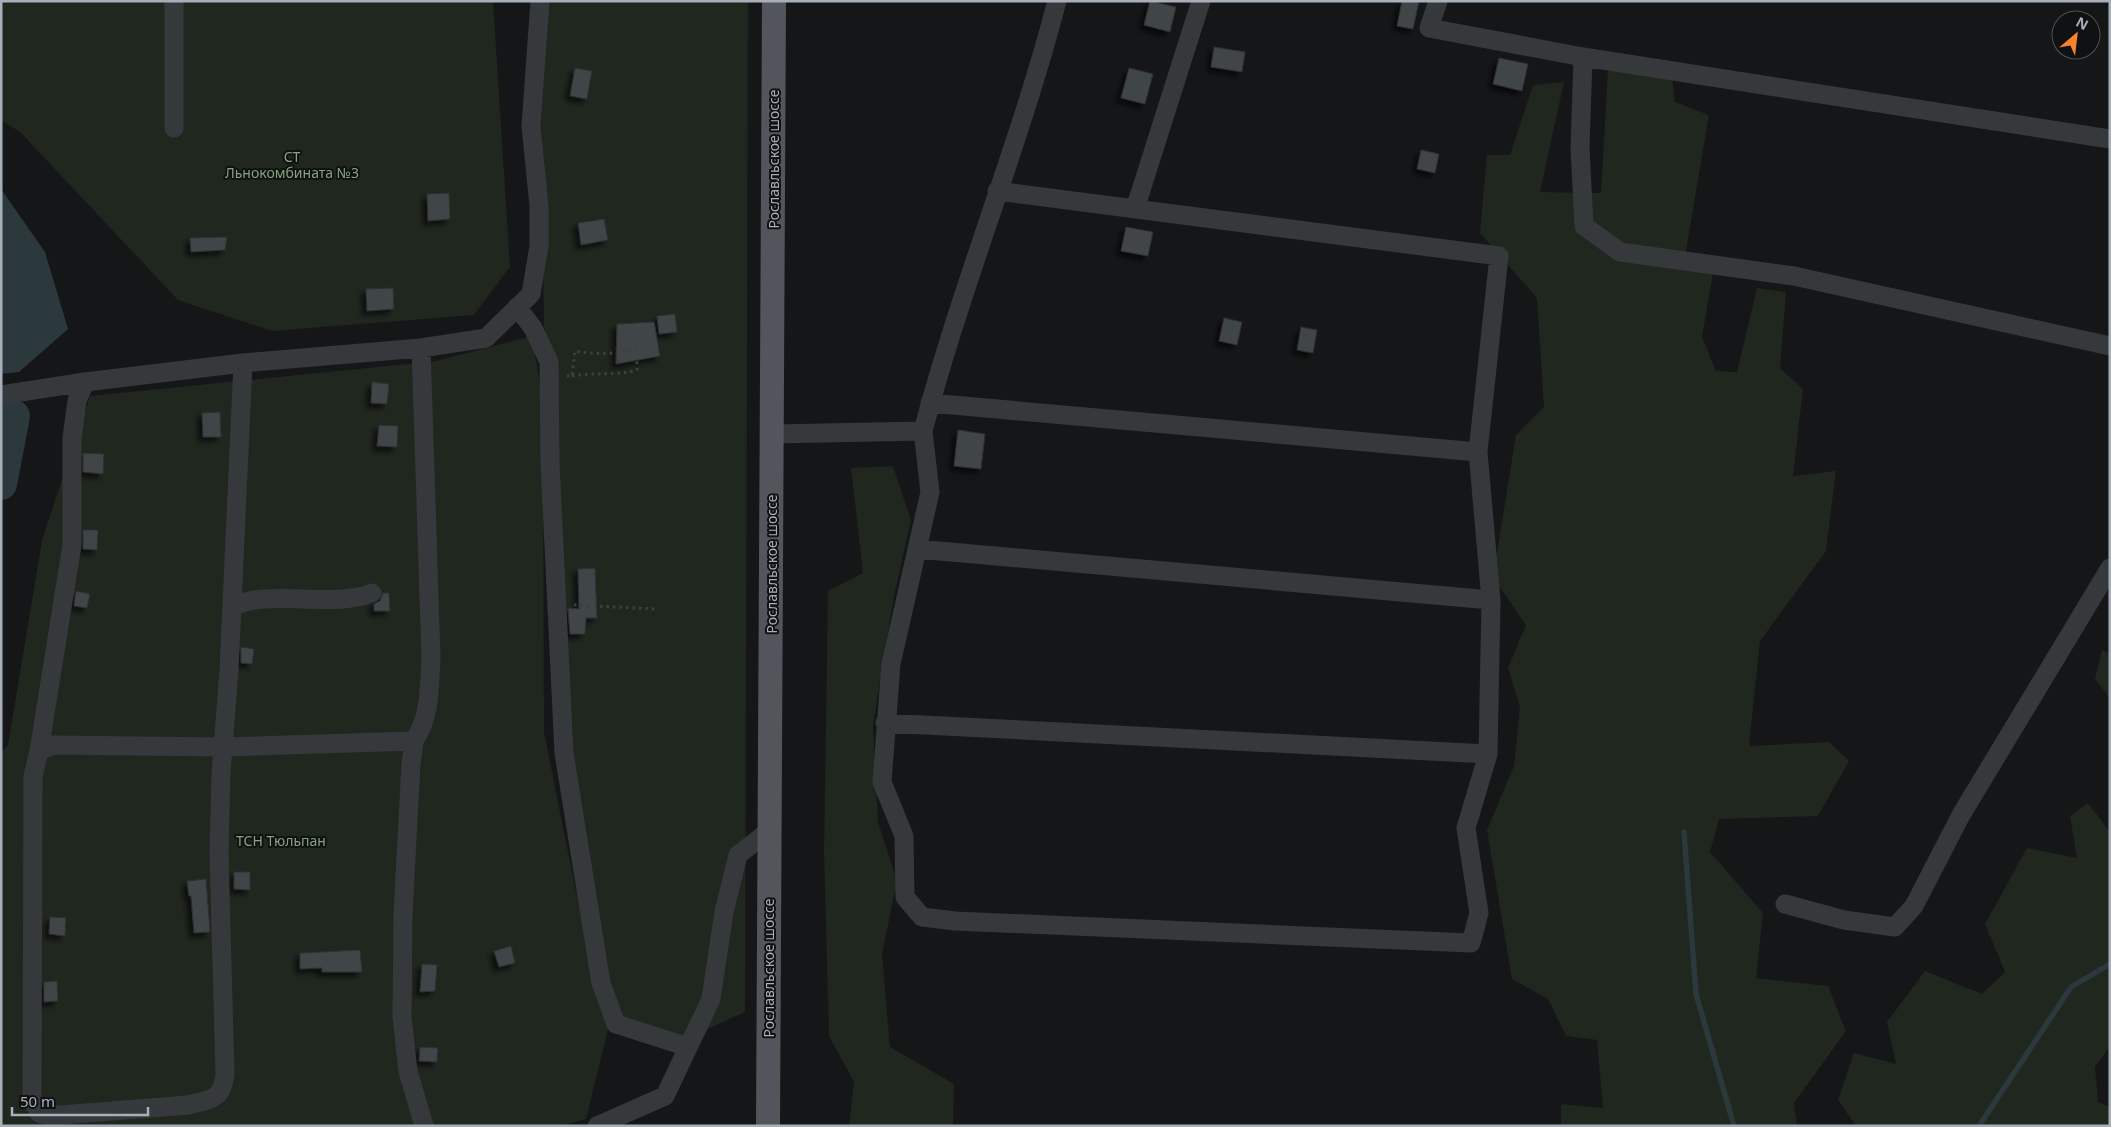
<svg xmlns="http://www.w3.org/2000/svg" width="2111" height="1127" font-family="'Noto Sans',sans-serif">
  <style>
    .green { fill: #20271f }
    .water { fill: #2b383c }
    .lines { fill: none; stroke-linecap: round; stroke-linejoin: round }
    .stream { stroke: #2b383c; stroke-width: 5.5 }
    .river { stroke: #2b383c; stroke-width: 32 }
    .building { fill: #414447; stroke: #2f3033; filter: url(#shadow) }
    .path { stroke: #3c4043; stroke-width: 3; stroke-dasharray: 2.5 4; stroke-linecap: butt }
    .minor { stroke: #36393c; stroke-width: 19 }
    .major { stroke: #52565c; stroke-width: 24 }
    .labels { text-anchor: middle; stroke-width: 4; stroke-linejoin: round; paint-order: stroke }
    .park-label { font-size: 14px; fill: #84a47d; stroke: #101112 }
    .street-label { font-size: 14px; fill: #a7b0b8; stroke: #101112 }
  </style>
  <defs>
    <filter id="shadow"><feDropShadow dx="-4.5" dy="4.5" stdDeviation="2.5" flood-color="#0009"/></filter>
  </defs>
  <rect width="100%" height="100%" fill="#151617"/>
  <path class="green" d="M1,1H493L510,267L474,315L272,331L178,300L20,132L1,120Z
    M546,1H748L745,1012L674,1044L626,1024L614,1001L577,829L555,396L544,325L540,32Z
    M1670,61L1675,102L1709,115L1684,262L1713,273L1702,337L1716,371L1737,372L1757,288L1786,292L1780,368L1803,389L1793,476L1836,471L1826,551L1760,641L1749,746L1829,742L1849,761L1818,816L1719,819L1710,852L1763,913L1756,978L1828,986L1846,1031L1794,1103L1797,1126H1561V1104L1603,1108L1597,1040L1566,1036L1548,999L1512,979L1487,830L1514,766L1520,707L1508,668L1526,625L1493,577L1516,435L1544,407L1537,298L1480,233L1487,155H1510L1533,85L1564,82L1540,192L1601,193L1608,71Z
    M532,336L543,401L544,732L578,902L608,1030L586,1119L560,1126H1V752L8,745L42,540L90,396L436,361Z
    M893,466L911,520L894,596L873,725L878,822L897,881L882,954L890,1047L954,1084L953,1126H849L854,1082L829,1036L824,852L828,591L863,573L851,468Z
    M2102,650L2110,653V699L2095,679Z
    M2088,803L2110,832V1046L2095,1067L2098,1102L2110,1107V1126H1856L1838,1100L1854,1053L1896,1064L1887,1022L1925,971L1982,994L2005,972L1985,924L2027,848L2077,858L2070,816Z"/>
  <path class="water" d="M1,189L45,252L68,329L19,372L1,374Z"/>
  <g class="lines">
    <path class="stream" d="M1684,832L1696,994L1734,1126
      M1979,1126L2071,987L2110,964"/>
    <path class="river" d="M1,484L14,416"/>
  </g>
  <path class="building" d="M1150,1L1176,7L1170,32L1144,25Z
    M1402,1H1419L1413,29L1397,26Z
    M1214,47L1245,52L1242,72L1211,67Z
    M1499,58L1528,64L1522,91L1493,84Z
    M575,68L592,71L587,99L570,96Z
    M1129,68L1153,74L1145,104L1121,98Z
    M1421,150L1439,154L1435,173L1417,169Z
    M449,193L450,219L428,221L427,194Z
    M604,219L608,240L581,245L578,223Z
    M1126,227L1153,232L1148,256L1121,251Z
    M227,237L225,250L191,252L190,238Z
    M393,288L394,309L367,311L366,289Z
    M675,314L677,332L659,334L657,316Z
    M1224,318L1242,322L1237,345L1219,341Z
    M654,322L660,356L616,364L617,324Z
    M1301,327L1317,330L1313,353L1297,350Z
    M372,382L389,384L387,404L371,403Z
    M220,412L221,437H203L202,413Z
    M379,425L398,426L397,447L377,446Z
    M958,430L985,434L981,469L954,466Z
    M83,453L104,454L103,474L83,472Z
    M83,530H98L97,550L83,549Z
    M595,568L597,618H586L585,634H570L568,608L579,609L578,569Z
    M76,591L90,594L87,608L74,606Z
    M383,593H389L390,611H374V604L380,601Z
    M241,647L254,649L252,664L241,663Z
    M234,872H250V890L234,889Z
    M206,879L210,932L194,933L191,896H189L187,881Z
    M50,917L66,918L65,936L49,934Z
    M511,946L515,963L499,967L494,951Z
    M360,950L362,972H322V968L300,969V953Z
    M422,964L437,965L435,991L420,992Z
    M57,981L58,1001L44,1002V982Z
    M420,1047L438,1048L437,1062L419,1061Z"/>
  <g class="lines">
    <path class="path" d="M567,376H572L575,351C597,355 615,354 636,349L637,353
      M572,376C594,372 616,376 637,370V360
      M574,605L656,609"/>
    <path class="minor" d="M1438,1L1429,28L1583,57L2110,139
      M1583,57L1580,148L1584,226L1620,252L1794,276L2110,346
      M174,128V1
      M1135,209L1201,1
      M517,307L533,328L549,362L550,463L564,753L601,983L616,1024L688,1047
      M243,363L229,670L221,773L219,853L225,1075C221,1101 211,1099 188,1105L48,1116L39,1113L32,1099L33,776L39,751L53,745L224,747L414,741C431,716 429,687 431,658L421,348
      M1,395L85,382L243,363L421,348L486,338L531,294L539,246V206L531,126L540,1
      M930,403L1478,452
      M923,431L930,492L891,664L882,782L904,836L905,897L922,917L955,921L1471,943L1479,913L1466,828L1488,754L1491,600L1478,452L1499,256L997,191
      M773,434L923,431C961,286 1019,147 1057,1
      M917,549L1491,600
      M232,607C269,588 331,609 372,593
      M885,723L1488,754
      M414,741L411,764L403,913L402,1017L408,1071L424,1126
      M39,751L72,545V438L77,401L85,382
      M1785,904L1844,920L1895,927L1914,906L1961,815L2110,568
      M597,1126L665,1096L711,999L724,912L738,855L770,830"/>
    <path class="major" d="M768,1126L774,1"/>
  </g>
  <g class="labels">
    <g class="park-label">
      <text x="292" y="162">СТ<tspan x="292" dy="16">Льнокомбината №3</tspan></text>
      <text x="281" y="846">ТСН Тюльпан</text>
    </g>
    <g class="street-label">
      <text transform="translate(774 159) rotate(-90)" y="5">Рославльское шоссе</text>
      <text transform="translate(772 564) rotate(-90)" y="5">Рославльское шоссе</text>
      <text transform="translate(769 968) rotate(-90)" y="5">Рославльское шоссе</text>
    </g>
  </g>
  <rect width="2111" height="1127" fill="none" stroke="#a7b0b8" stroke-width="5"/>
  <g transform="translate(2076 35) rotate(28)"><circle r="24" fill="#101112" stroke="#4c5154"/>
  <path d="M0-4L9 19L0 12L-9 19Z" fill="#f9832b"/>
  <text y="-8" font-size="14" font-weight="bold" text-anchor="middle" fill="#a7b0b8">N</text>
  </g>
  <path d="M12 1107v8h136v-8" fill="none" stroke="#a7b0b8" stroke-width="2.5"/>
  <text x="20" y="1107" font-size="15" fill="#a7b0b8" stroke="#101112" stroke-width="4" paint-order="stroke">50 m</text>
</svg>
